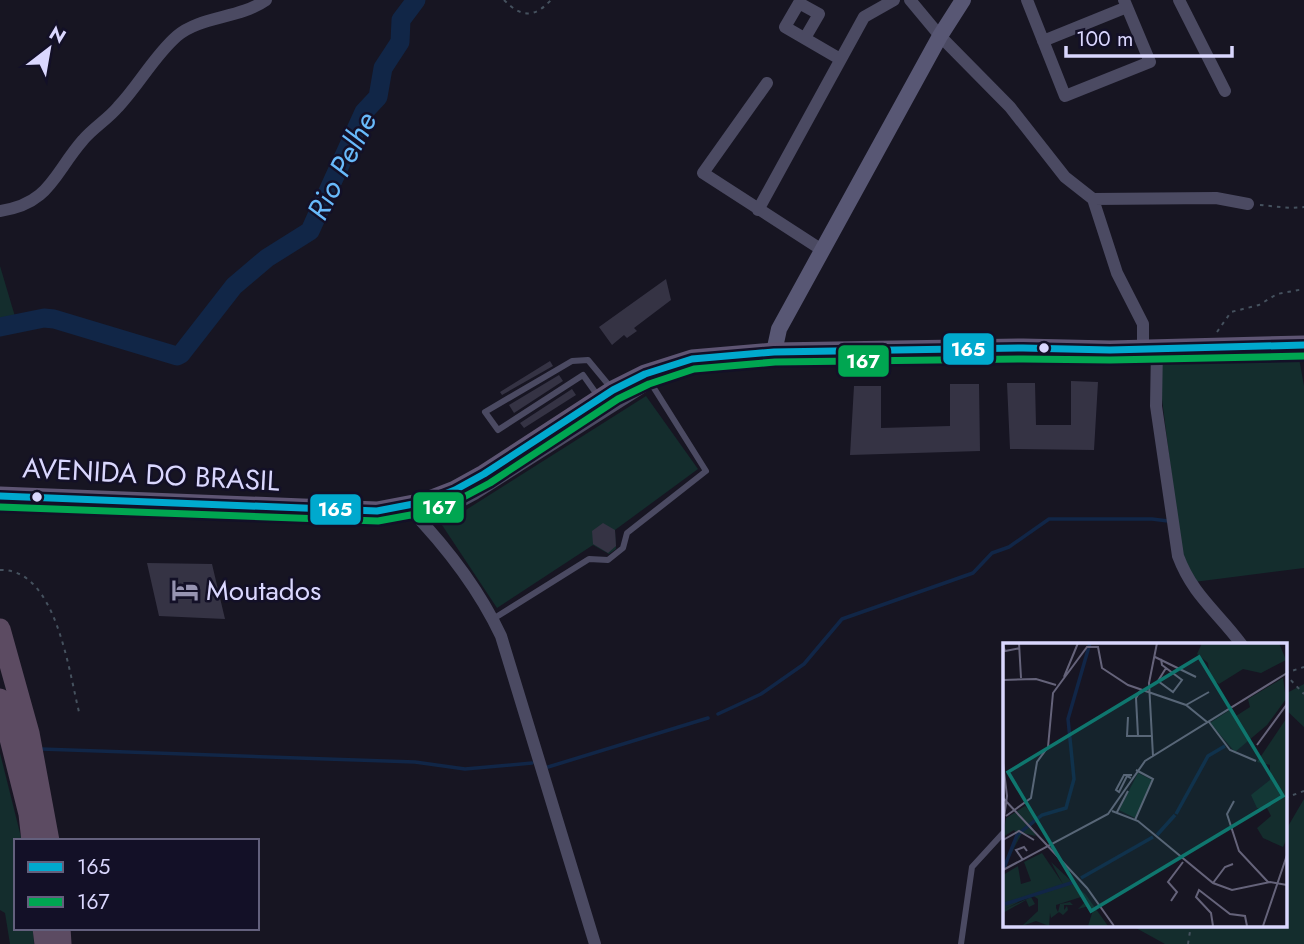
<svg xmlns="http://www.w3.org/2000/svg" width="1304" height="944" font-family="Jost,sans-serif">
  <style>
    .green { fill: #142d2d }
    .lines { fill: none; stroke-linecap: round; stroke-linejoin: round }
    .stream { stroke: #112647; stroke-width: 3.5 }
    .river { stroke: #112647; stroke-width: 19 }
    .building { fill: #353344 }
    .path { stroke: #45515e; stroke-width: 2; stroke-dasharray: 3.5 5; stroke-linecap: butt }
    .lane { stroke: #4b4a62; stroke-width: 6 }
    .street { stroke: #4b4a62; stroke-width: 12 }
    .secondary { stroke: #585774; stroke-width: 16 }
    .primary { stroke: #5e5573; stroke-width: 19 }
    .highway { stroke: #5c4b62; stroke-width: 21 }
    .bus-1-casing { stroke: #131027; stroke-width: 12 }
    .bus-2-casing { stroke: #131027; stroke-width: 12 }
    .bus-1 { stroke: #00a9ce; stroke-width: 7 }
    .bus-2 { stroke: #00a651; stroke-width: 7 }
    .bus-dot { fill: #dad7fe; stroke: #131027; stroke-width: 2.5 }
    .labels { text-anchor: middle; stroke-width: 5; stroke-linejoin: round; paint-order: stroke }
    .street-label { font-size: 28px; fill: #dad7fe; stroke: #131027 }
    .poi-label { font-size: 28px; fill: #dad7fe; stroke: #131027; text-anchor: start }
    .water-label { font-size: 30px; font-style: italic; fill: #68bafb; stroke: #131027 }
    .inset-river { fill: none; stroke: #112647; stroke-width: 3.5 }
    .inset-road { fill: none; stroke: #65637a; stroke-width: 2 }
    .view { fill: #0f766e; fill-opacity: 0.15; stroke: #0f766e; stroke-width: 3.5 }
    .inset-edge { fill: none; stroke: #dad7fe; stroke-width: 3.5 }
    .line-badge { stroke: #131027; stroke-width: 2.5 }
    .badge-label { font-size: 19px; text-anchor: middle; font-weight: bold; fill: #fff }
  </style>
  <rect width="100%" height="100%" fill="#171522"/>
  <path class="green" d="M0,266L19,330L0,332Z
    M1164,356L1299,358L1304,386V568L1194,582L1182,558L1162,399L1160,363Z
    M646,396L698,469L615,530L616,549L609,554L593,545L497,608L442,525Z
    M1304,684V727L1285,709V694Z
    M0,753L22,841H16V928H33L34,944H10L5,913L0,910Z
    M1304,799V944H1165L1136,928L1137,925H1285V828H1287Z"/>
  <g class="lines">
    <path class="stream" d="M718,714L761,694L804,664L842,619L973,573L992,553L1009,547L1049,519H1152L1168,521
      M41,749L415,762L465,769L532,763
      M548,767L708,718"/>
    <path class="river" d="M0,327L44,318L54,319L177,356L181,354L234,286L267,258L310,231L364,112L378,97L383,68L400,42L401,20L416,0"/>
  </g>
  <path class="building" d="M666,279L671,300L634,328L637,331L627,338L624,335L612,345L599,327Z
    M550,361L553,366L502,395L500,392Z
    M559,375L563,381L514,413L509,405Z
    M1071,381L1098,382L1094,450L1010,449L1007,383H1035L1036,425H1071Z
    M950,384H979L980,451L850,455L854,386H881V428L950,426Z
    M572,389L576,395L524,428L520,423Z
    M603,523L615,530L616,546L608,553L593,544L592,531Z
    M147,563L212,564L225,619L159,616Z"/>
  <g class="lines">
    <path class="path" d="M504,0C522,18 534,18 551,0
      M1260,205L1291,208L1304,207
      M1217,332L1231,312L1259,305L1277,294L1304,289
      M0,570C57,568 69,674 80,716
      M1285,673L1304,667
      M1285,674L1304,694
      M1285,798L1304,791
      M1188,944L1191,925"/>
    <path class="lane" d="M598,396L583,375L498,430L485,412L572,361L588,360L612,389
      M425,524L477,496L653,384
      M493,619L589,559L608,560L623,548L627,533L706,471L647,377
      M961,944L972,867L1005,831"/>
    <path class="street" d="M910,0L940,36L1010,107L1065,177L1093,199L1117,273L1143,324V348
      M1027,0L1065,96L1150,62L1124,0
      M1179,0L1225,91
      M805,38L819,14L799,3L785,27L840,59
      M1043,41L1127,7
      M767,83L703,173L822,250
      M1093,199L1216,198L1248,204
      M758,210L864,17L894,0
      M0,211C50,204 54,173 83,140C93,128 108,119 118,107C139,85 154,56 177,36C200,16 239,19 266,0
      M1157,347L1156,406L1178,556C1193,596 1218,612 1242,645
      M407,506C444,544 478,587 501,636L595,944"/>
    <path class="secondary" d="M774,352L779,329L940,36L963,0"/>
    <path class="primary" d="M0,496L377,511L424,502L455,490L484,474L613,390L645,374L692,359L774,352L1023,348L1110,350L1304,345"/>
    <path class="highway" d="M0,629L29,733L49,841
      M0,699L29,814L32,841
      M43,928L45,944
      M60,928L61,944"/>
    <defs>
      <path id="bus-1" d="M0,496L377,511L424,502L455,490L484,474L613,390L645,374L692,359L774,352L1023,348L1110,350L1304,345"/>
      <path id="bus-2" d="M0,507L378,521L427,512L460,499L490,483L618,399L649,384L694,369L775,362L1023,359L1110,360L1304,356"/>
    </defs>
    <use href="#bus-1" class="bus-1-casing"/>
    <use href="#bus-2" class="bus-2-casing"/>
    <use href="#bus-1" class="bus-1"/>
    <use href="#bus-2" class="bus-2"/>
  </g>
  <defs>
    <symbol id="hotel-bare" viewBox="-9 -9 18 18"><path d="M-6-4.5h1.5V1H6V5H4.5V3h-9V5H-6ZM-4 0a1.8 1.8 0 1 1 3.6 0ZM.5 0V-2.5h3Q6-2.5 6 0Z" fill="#9693b1" stroke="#131027" stroke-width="2.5" paint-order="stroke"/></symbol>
  </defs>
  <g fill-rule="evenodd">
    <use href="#hotel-bare" x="166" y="571" width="38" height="38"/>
  </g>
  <g class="bus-dot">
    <circle cx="1044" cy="348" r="6"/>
    <circle cx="37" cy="497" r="6"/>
  </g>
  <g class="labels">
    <g class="street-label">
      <text transform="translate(151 474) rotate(3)" y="10">AVENIDA DO BRASIL</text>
    </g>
    <g class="poi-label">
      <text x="206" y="600">Moutados</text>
    </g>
    <g class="water-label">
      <text transform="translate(342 166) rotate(-63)" y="10">Rio Pelhe</text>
    </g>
  </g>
  <g transform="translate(1003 643)">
    <rect width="284" height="284" fill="#171522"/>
    <path d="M199,0H276L283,17L258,30L240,26L216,41L207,35L205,20L194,11ZM280,35L283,56L264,82L232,109L207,80L227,67L233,73L247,64L245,56ZM283,76L284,195L280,204L260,195L254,185L268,173L264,165H254L248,152L267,137V122L254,119ZM135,130L149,137L132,175L116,167ZM22,163L37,176L28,183L33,193L19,190L0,226L14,191L11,187L0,194L3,175ZM39,210L60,241L48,219L83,252L105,283H85L90,267L86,263L75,266L81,260L78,254L53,262V265L55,269L57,261L67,259L70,262H61V267L64,263L65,267L60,272L56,269L48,275L47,270L46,283L33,278L19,283L35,268V256L29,252L2,266L28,254L32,261L26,264L23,257L0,270V232L15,223L18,241L28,238L21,219Z" fill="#142d2d"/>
    <path class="inset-river" d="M173,171L205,113L222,103M154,192L172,172M1,225L14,192L39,172L63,165L71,136L65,76L87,0M78,235L150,194M2,261L71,239"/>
    <path class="inset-road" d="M16,0L18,35M0,2L2,8L17,5M152,14L193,34M158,16L159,22L179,37L170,49L155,38L163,25M61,34L75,0M0,37L33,36L53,42M183,62L206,49M125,74L124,93H148M206,79L227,107L253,118M135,93L133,55L137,48M254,102L284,61M150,113L146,40L154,0M0,120L4,153L0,182M128,135L124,133L116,149L113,147L121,132H129M0,155L84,245L111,283M231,158L224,171L236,208L265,239M109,168L135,178L210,240L229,247L267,239L284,242M114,169L125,148M3,173L28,155L34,119L45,104L50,50L84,4H95L99,25L125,42L183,62L204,79M132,177L150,136L133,127M0,197L16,188L31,197M20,217L13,207L21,204L24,208M0,227L105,171L142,118L284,30M210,240L222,224L230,221M168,258L174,249L165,239L180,219M210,283L208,270L193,254L196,247L227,271L242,273L244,283M260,283L284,212"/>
    <path class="view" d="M196,14L280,153L88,268L5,129Z"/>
    <rect width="284" height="284" class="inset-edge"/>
  </g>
  <g class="line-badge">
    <rect x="942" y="332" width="53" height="34" rx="7" fill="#00a9ce"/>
    <rect x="837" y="344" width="53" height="34" rx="7" fill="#00a651"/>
    <rect x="412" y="491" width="53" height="33" rx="7" fill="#00a651"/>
    <rect x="309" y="493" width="53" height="33" rx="7" fill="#00a9ce"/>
  </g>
  <g class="badge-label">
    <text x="968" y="356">165</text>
    <text x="863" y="368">167</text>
    <text x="439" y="514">167</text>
    <text x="335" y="516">165</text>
  </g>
  <rect x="14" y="839" width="245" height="91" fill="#131027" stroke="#63607d" stroke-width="2"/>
  <rect x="28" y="862" width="35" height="10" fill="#00a9ce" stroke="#63607d" stroke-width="2"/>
  <text x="77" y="874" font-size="21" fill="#dad7fe">165</text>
  <rect x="28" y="897" width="35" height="10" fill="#00a651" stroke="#63607d" stroke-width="2"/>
  <text x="77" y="909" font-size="21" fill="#dad7fe">167</text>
  <g transform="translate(49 49) rotate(31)" stroke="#131027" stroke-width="5" paint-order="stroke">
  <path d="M0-5L12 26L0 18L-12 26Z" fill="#dad7fe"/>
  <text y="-10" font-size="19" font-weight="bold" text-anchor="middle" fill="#dad7fe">N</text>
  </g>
  <path d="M1066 46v10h166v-10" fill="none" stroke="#dad7fe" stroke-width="3.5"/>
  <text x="1076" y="46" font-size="21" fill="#dad7fe" stroke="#131027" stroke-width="5" paint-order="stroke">100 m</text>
</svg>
